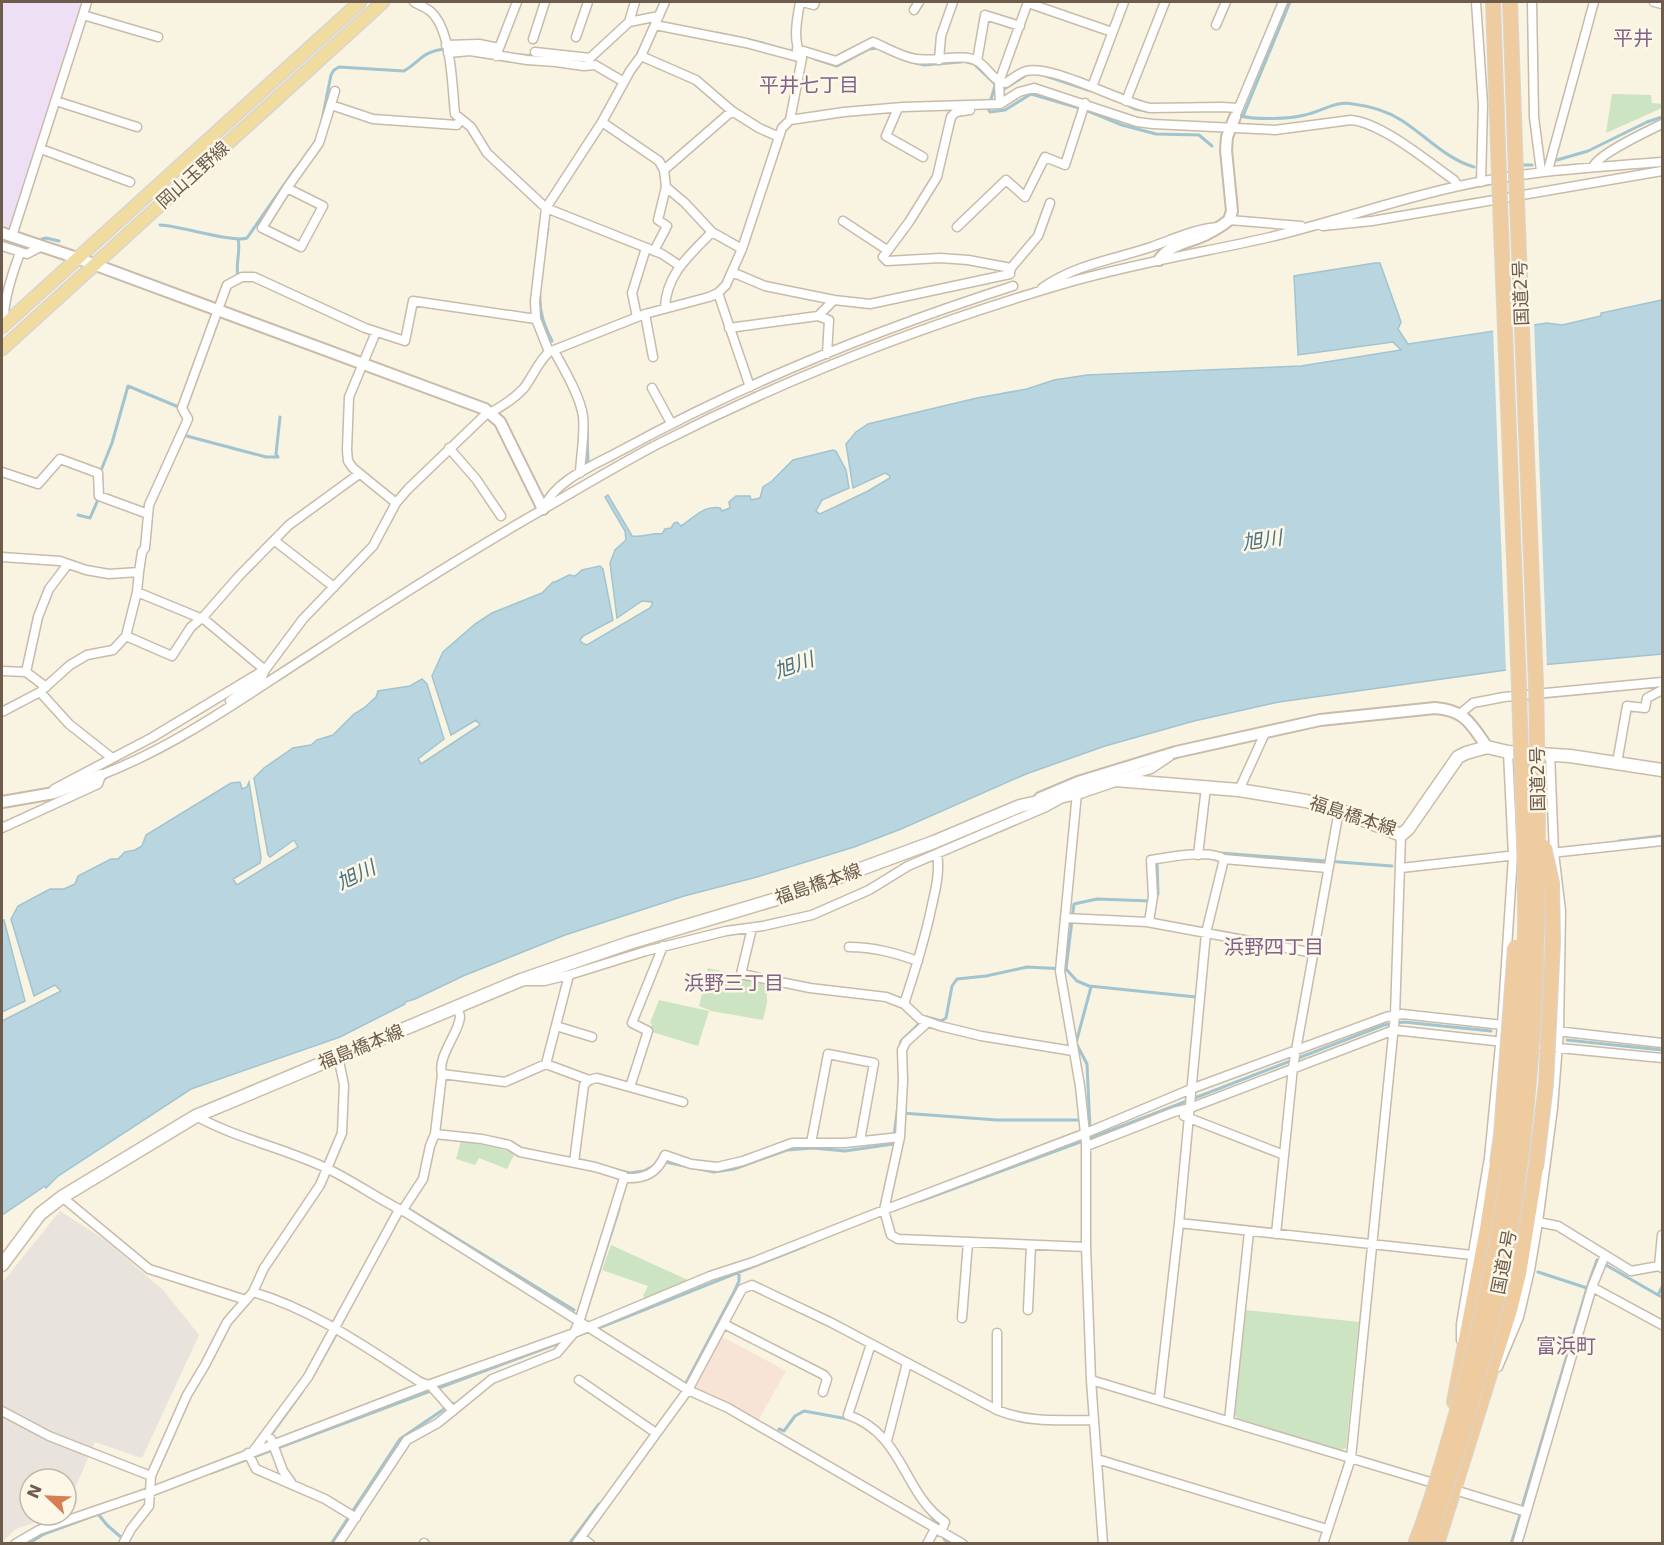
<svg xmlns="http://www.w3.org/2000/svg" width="1664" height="1545" font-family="'DejaVu Sans','Noto Sans JP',sans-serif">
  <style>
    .commercial { fill: #f8e4d6 }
    .industrial { fill: #e8e3dc }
    .education { fill: #efdff5 }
    .green { fill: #cce4c2 }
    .water { fill: #b9d6e0; stroke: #a0c4d0; stroke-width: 1.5 }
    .pier { fill: #f9f3e2 }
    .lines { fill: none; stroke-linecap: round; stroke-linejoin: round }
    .stream { stroke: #a0c4d0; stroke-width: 3 }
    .minor-casing { stroke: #c8bbaa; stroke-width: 11 }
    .tertiary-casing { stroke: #c8bbaa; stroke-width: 14 }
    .secondary-casing { stroke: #cbbca8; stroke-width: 15 }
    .primary-casing { stroke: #d9d4d0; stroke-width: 15 }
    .trunk-casing { stroke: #d9d4d0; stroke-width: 16 }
    .minor { stroke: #fff; stroke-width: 8 }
    .tertiary { stroke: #fff; stroke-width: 10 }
    .secondary { stroke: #fff; stroke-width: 12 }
    .primary { stroke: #f1dca0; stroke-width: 12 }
    .trunk { stroke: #efcc9f; stroke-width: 14 }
    .trunk-bridge-casing { stroke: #d9d4d0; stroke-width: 16; stroke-linecap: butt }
    .trunk-bridge { stroke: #efcc9f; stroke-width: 14 }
    .labels { text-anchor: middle; stroke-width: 5; stroke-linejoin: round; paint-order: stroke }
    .street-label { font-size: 18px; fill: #6d5b4b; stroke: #fdf7e7 }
    .neighbourhood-label { font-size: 20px; fill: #81638a; stroke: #fdf7e7 }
    .water-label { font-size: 20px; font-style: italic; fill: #4b7585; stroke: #fdf7e7 }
  </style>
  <rect width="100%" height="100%" fill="#f9f3e2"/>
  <path class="commercial" d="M721,1336L786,1371L758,1421L695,1388Z"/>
  <path class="industrial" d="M60,1211L105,1240L163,1290L199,1335L142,1458L95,1442L66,1509V1479H30V1515H55L16,1529L2,1542V1283Z"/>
  <path class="education" d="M2,2H85L12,229L2,225Z"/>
  <path class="green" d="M1612,94L1651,95L1652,103L1662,104V108L1606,133Z
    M708,968L767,982V1003L763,1020L711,1011L699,1006Z
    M659,1000L709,1011L698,1046L649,1031L652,1024L650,1023Z
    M461,1141L482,1143L515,1153L507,1169L479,1158L475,1165L456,1159Z
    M611,1245L690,1281L646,1299L643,1296L648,1286L602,1270Z
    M1246,1310L1359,1322L1346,1448L1341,1450L1238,1420L1234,1413Z"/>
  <path class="water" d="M1375,263H1380L1381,266L1401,322L1398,329L1408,344L1547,323L1562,325L1601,316V313L1662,300V654L1541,665L1279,702L1194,721L1105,746L1026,774L901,829L854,847L757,877L684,896L565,935L463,976L415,999L405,1002V1004L340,1037L191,1089L58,1176L46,1188L45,1186L2,1215V1021L61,991L55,985L34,996L11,919L18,906L50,889H64L75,884L78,876L111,859H118L125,852L135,850L142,846L146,835L231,783L240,782L242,789L247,787L249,782L261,857L260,863L233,879L237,885L298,847L294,840L270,857L268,855L254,778L264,768L293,748L311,745L317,740L333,735L354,714L364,708L376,697L378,691L410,686L422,679L427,684L444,739L418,759L421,764L480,725L476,720L451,735L432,676L443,652L475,624L492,613L542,593L553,582H555L569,575L575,576L582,570L600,566L603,569L613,620L583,636L580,640L582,643L587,645L650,608L652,605V602L642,601L617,618L610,563L615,550L626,540L625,531L605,497L608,495L632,536C642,538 653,532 662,534L665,529L671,528L674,523L677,522L681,526C694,518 703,505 720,508L722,511L730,508L729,502L736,496H750L751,500L760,498L763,487L772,481L793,460L833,450L836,451L846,470L849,488L822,500L816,511L820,514L868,491L890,478L889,475L885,473L853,488L846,444L856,432L868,424L977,398L1027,389L1054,380L1087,375L1301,366L1401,350L1393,342L1298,355V353L1294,276Z
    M2,920H4L25,1001L2,1012Z"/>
  <path class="pier" d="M1534,322L1547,667L1506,673L1493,327Z"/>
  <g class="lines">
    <path class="stream" d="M717,33L763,43
      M520,55L537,56
      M815,59L837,66L869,49L878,48
      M908,61L924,65L961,62
      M591,62L613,42
      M967,62L974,64L996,85
      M1046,76L1088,90
      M1004,89L1028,74
      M991,99L995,86
      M1125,104L1135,109L1147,111
      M988,109L990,112L1005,110L1031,94L1079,108
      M1088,111L1122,125L1156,134L1199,135L1212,146
      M1228,111C1233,112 1237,115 1241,116C1257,120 1289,119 1305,115C1321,112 1336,100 1353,104C1369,106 1387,111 1401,120C1425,135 1446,159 1474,167
      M1243,116L1290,2
      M322,120L331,75L334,70L339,67L404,71C422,60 421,52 445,49
      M1557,160L1588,151L1647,122L1662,117
      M1520,165H1532
      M160,225C181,226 233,243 247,238L295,169
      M42,239L46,238L59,241
      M546,239L548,229
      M2,241L17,246
      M238,277C235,264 241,252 238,239
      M540,296C539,313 545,327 552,341
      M587,429L588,465
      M184,433L183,435L266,457H278L276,454L280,417
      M102,468L112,443L128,386L181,408
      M78,515L90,518L97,502
      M1619,841L1662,836
      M1220,853L1392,866
      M1156,898L1158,894L1157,861
      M1151,901L1097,899L1074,904L1066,969L1077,981L1089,986L1196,997
      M927,1017L941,1021L946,1018L952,986L957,979L986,976L1027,967L1066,969
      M1567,1040L1662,1050
      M899,1050L901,1041L922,1021
      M902,1113L997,1120H1090
      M1090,1130L1087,1064L1076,1043L1091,987
      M576,1159L593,1163
      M665,1162L714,1172L734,1169L787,1150L813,1148L845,1151L893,1144L898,1105
      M617,1170L630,1173
      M629,1177L630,1173L644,1171L659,1163
      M920,1201L1091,1138L1384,1025L1404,1022L1491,1031
      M407,1208L574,1310
      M1606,1265L1658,1295
      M1538,1272L1587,1288L1597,1260L1599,1261
      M1662,1287L1658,1295L1662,1297
      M586,1312L619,1209
      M596,1329L805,1246
      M574,1337L590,1331
      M315,1372L338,1331
      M686,1383L734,1292L739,1281V1272
      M779,1429L784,1431L795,1416L804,1411L848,1419
      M273,1432L302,1392
      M211,1473L562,1342
      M923,1506L937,1523L943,1527
      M1522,1507L1587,1288
      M98,1514L107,1525L122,1538
      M945,1534L944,1539L950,1544
      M28,1544L44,1534L104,1512
      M331,1544L400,1439L453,1403
      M569,1544L599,1504
      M1511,1544L1520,1515"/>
    <defs>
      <path id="minor" d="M414,2C419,5 425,7 430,11C452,29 452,87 455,114L471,127L487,153L546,208L662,254L680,266
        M802,2L814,5L815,2
        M1476,2L1483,104L1481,182
        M1532,2L1534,117L1541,171
        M1654,2L1662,4
        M1028,3L1112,32
        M914,10L919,2
        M83,15L158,37
        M629,22L635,2
        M655,25L746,43L802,58
        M1216,25L1226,2
        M576,37L588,2
        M533,39L545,2
        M446,45L479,44L499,48
        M797,49L836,61L873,42C887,48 902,57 916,59C934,62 963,53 977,61C988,67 992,81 1006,83C1012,79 1019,73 1026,71C1051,64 1120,102 1150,108L1222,107L1238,108
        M535,52L590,58L629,22L659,16
        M448,53L470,51L527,60L556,62L584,66L595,65L624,82
        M496,56L517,2
        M641,56L696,80L732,111L759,128L779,137
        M939,60L941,36L953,2
        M977,61L985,15L1020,26
        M1092,87L1124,2
        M56,101L137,127
        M1126,101L1165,2
        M1000,104L999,82L1028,2
        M331,105L373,119L457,125L461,119
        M898,108L886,136L923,157
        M970,110L956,112L951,117L937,177L909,222L883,257L887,261L940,258L968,260L1011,268
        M1237,112L1283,2
        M790,120L844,112L903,107L1000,104L1019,92L1034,88L1137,122L1153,124L1275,130L1351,120C1382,123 1427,161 1454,180L1458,186
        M602,122L659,161L664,170L666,187L685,203L712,232L742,249
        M41,149L130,182
        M1593,167C1598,154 1648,131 1662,124
        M664,170L732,111
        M1548,170L1594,2
        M287,188L323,206L301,247L262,228L287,188L319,143L335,91
        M1229,220L1301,226
        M843,221L887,250
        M1323,226L1372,221L1662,171
        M957,227L1006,180L1025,197L1045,157L1065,165L1085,103
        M12,236L87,2
        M2,246L27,254L42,246
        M654,251L667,226L658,220L666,187
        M732,272L765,286L834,300L870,304L1010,274
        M1010,272L1011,268L1038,236L1050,203
        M1042,288C1077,264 1112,260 1151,247C1174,239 1194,229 1218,227
        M718,293L750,387
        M665,308C666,274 690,255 712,232
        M645,314L653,357
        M818,316L829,320L827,354
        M637,317L632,293L646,248
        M3,326C4,299 11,277 20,253
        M729,328L818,316L834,300
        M376,332L349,397L347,450L348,461L353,468L396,503
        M554,351C564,369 580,396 583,416C585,434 581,454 580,473
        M549,352L536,319L535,301L546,208L602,122L630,71L641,56L665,2
        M652,388L671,423
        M449,448L476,479L501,516
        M2,472L38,484L60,459L98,473L99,496L148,514
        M544,508C554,480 597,464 622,450C746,382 879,329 1013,286
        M275,541L334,587
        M2,557L60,561L86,570L109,574L139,572L137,592L126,636L113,650L87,655L70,665L40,692L2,712
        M139,572L142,552L145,548L149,505L188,419L182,408L227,285L242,277H254L365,328L405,341L413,301L536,319
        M137,592L205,620L265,670
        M126,636L172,656L191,627L204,616L239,576L289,525L359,474
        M2,671L26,672L46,687
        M26,672L38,617L49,589L68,564
        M40,692L69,724L112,758
        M230,701L262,677L265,670L303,619L373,546L396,503L408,489L484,416C498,409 513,400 524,388C533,376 538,362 549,352L645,314L709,297L718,293L726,285L742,249L782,128L790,120L802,58C792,41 797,20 800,2
        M1461,713L1473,703L1504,697L1662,682
        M1617,763L1627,706L1645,708L1647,698L1662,690
        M1121,778L1151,769L1169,757
        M54,789L151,738L259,673
        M1239,790L1265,733
        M1077,793L1060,971L1080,1086L1086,1143V1247L1091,1380L1103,1544
        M2,828L98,784L101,775C176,746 241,699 308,656C386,604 465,554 547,507C583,486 620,464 658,444C789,377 929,323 1070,282C1133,264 1198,253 1262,239C1328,224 1393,200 1459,186C1527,171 1594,167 1662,162
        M1551,853L1662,841
        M937,854C940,871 936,888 932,905C925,939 915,971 904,1004L920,1019L940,1026L981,1036L1073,1051
        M1198,855L1206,787
        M1401,868L1517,855
        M1065,918L1147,922L1314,953
        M1149,922L1153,896L1151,860C1169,857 1209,849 1224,859
        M752,928L741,974L810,988L886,997L904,1004
        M849,947C874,947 895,953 918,961
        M527,981H544L569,975L646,951L726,931L763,926L812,915L869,890L908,866L1046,807L1059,800
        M927,1023L906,1042L902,1050L903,1080L900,1137L884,1210L891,1235L898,1239L1086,1247
        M556,1026L592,1037
        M1530,1028L1662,1043
        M1529,1045L1662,1058
        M546,1064L569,975
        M442,1074L505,1082L546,1064L589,1080
        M630,1087L648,1031L632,1023L663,946
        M196,1116C235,1138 284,1148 326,1168C354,1181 379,1200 407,1213L688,1390L728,1408L963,1544
        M1184,1116L1284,1155
        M435,1134L482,1139L509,1145L520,1152L595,1167L624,1176V1178C644,1179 657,1174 665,1155L691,1164L717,1167L743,1161L792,1143H845L900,1137
        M811,1143L828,1054L874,1063L860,1141
        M1087,1146L1174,1112L1190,1108L1394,1030L1504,1042
        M574,1162L584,1085L589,1080L597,1078L683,1102
        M62,1197L149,1269L246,1300
        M402,1211L423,1179L430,1146L435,1134L442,1074C437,1056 459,1033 460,1017C460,1014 458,1011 457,1007
        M1538,1222L1558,1226L1631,1271L1659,1266L1662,1268
        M1179,1223L1472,1255
        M1276,1234L1293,1067L1339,810
        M1659,1266L1662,1235
        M1592,1287L1662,1325
        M253,1292C314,1310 367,1348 420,1382L431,1386L453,1411
        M1028,1310L1031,1245
        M962,1318L968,1242
        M724,1324L824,1375L827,1379L823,1392
        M1461,1340V1324L1489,1158L1502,1025L1513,856L1508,752
        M871,1344L848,1415C904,1434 903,1494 945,1522L941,1532
        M1498,1367L1519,1317L1530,1270L1538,1222L1553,1108L1559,1031L1561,911L1554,853L1550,754
        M579,1380L656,1433
        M1091,1380L1430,1482
        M1159,1400L1179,1223L1206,933L1224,859L1328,868
        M997,1410V1333
        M2,1411L49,1436L151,1476
        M1229,1421L1249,1232
        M271,1439L283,1471L291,1482
        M887,1441L907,1363
        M254,1450L308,1377L399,1210
        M248,1453L256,1469L325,1499L356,1518
        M1097,1459L1327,1529
        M1455,1490L1526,1512
        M581,1537L688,1390L742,1289L752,1285L830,1322L997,1410C1029,1423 1059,1420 1093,1420
        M424,1543L425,1544
        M15,1544L39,1530L150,1492L428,1385L574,1333L710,1276L753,1262L884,1210L1086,1133L1191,1089L1386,1017L1402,1014L1512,1026
        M123,1544L131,1529L149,1506L151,1476L187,1395L205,1365L227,1322L253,1292L264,1268L320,1185L342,1133L344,1085L338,1056
        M338,1544L407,1440L438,1423L492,1379L557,1353L574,1333L580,1319L624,1178
        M576,1544L581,1537L590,1544
        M927,1544L935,1529
        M1323,1544L1351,1458L1395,1015L1401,835
        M1517,1544L1592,1287L1605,1255"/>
      <path id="tertiary" d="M2,233L77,258L485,409L500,422L543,509
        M1159,260C1170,244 1188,243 1205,235C1213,231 1222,226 1229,220L1232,211L1226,150L1227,137L1235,117
        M1040,798L1078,782L1176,752L1320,720L1435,708C1465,710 1471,724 1487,747
        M2,802L54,793L101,775"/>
      <path id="secondary" d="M2,1265L40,1214L62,1197L196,1116L521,980L629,943L790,895L934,842L1020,806L1077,793L1115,780L1239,790L1306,801L1339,810L1401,835L1408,829L1458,757L1466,753L1487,747L1508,752L1570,756L1662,770"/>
      <path id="primary" d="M2,327L360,2
        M2,349L383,2"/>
      <path id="trunk" d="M1517,202L1536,685
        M1500,203L1519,687
        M1454,1402L1487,1229L1497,1163
        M1437,1544L1510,1310L1519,1274L1536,1168"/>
    </defs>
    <use href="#minor" class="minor-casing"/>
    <use href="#tertiary" class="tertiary-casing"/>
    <use href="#secondary" class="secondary-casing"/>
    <use href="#primary" class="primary-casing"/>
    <use href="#trunk" class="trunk-casing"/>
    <use href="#minor" class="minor"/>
    <use href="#tertiary" class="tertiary"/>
    <use href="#secondary" class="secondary"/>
    <use href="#primary" class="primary"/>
    <use href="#trunk" class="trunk"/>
    <defs>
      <path id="trunk-bridge" d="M1493,2L1500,203
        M1510,2L1517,202
        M1497,1163L1501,1135L1515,947
        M1536,1168L1546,1084L1553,942L1552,883L1544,847
        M1415,1544C1430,1507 1440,1469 1451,1432C1499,1270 1524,1100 1525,932C1526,850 1521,769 1519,687
        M1428,1544C1460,1447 1489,1351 1507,1250C1541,1064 1540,874 1536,685"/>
    </defs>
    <use href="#trunk-bridge" class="trunk-bridge-casing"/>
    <use href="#trunk-bridge" class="trunk-bridge"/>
  </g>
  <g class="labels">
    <g class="street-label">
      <text transform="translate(193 175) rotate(-42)" y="6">岡山玉野線</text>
      <text transform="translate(1521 293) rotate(-92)" y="6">国道2号</text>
      <text transform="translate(1538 779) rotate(-91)" y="6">国道2号</text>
      <text transform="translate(1353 816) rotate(18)" y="6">福島橋本線</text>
      <text transform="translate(818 884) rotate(-19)" y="6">福島橋本線</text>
      <text transform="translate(361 1047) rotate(-22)" y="6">福島橋本線</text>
      <text transform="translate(1504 1262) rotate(-79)" y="6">国道2号</text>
    </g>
    <g class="neighbourhood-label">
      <text x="1633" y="45">平井</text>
      <text x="809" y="92">平井七丁目</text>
      <text x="1274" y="954">浜野四丁目</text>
      <text x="734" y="990">浜野三丁目</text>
      <text x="1566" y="1353">富浜町</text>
    </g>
    <g class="water-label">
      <text transform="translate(1262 540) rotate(-8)" y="7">旭川</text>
      <text transform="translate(794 665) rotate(-19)" y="7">旭川</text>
      <text transform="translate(356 875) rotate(-26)" y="7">旭川</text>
    </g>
  </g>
  <rect width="1664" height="1545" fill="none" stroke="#6d5b4b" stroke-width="6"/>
  <g transform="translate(48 1497) rotate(293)"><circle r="28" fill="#fdf7e7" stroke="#c3b9a9" stroke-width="1.5"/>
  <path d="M0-4.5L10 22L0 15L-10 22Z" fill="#d77f53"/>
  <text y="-9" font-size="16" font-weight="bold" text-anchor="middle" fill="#6d5b4b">N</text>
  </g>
</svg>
